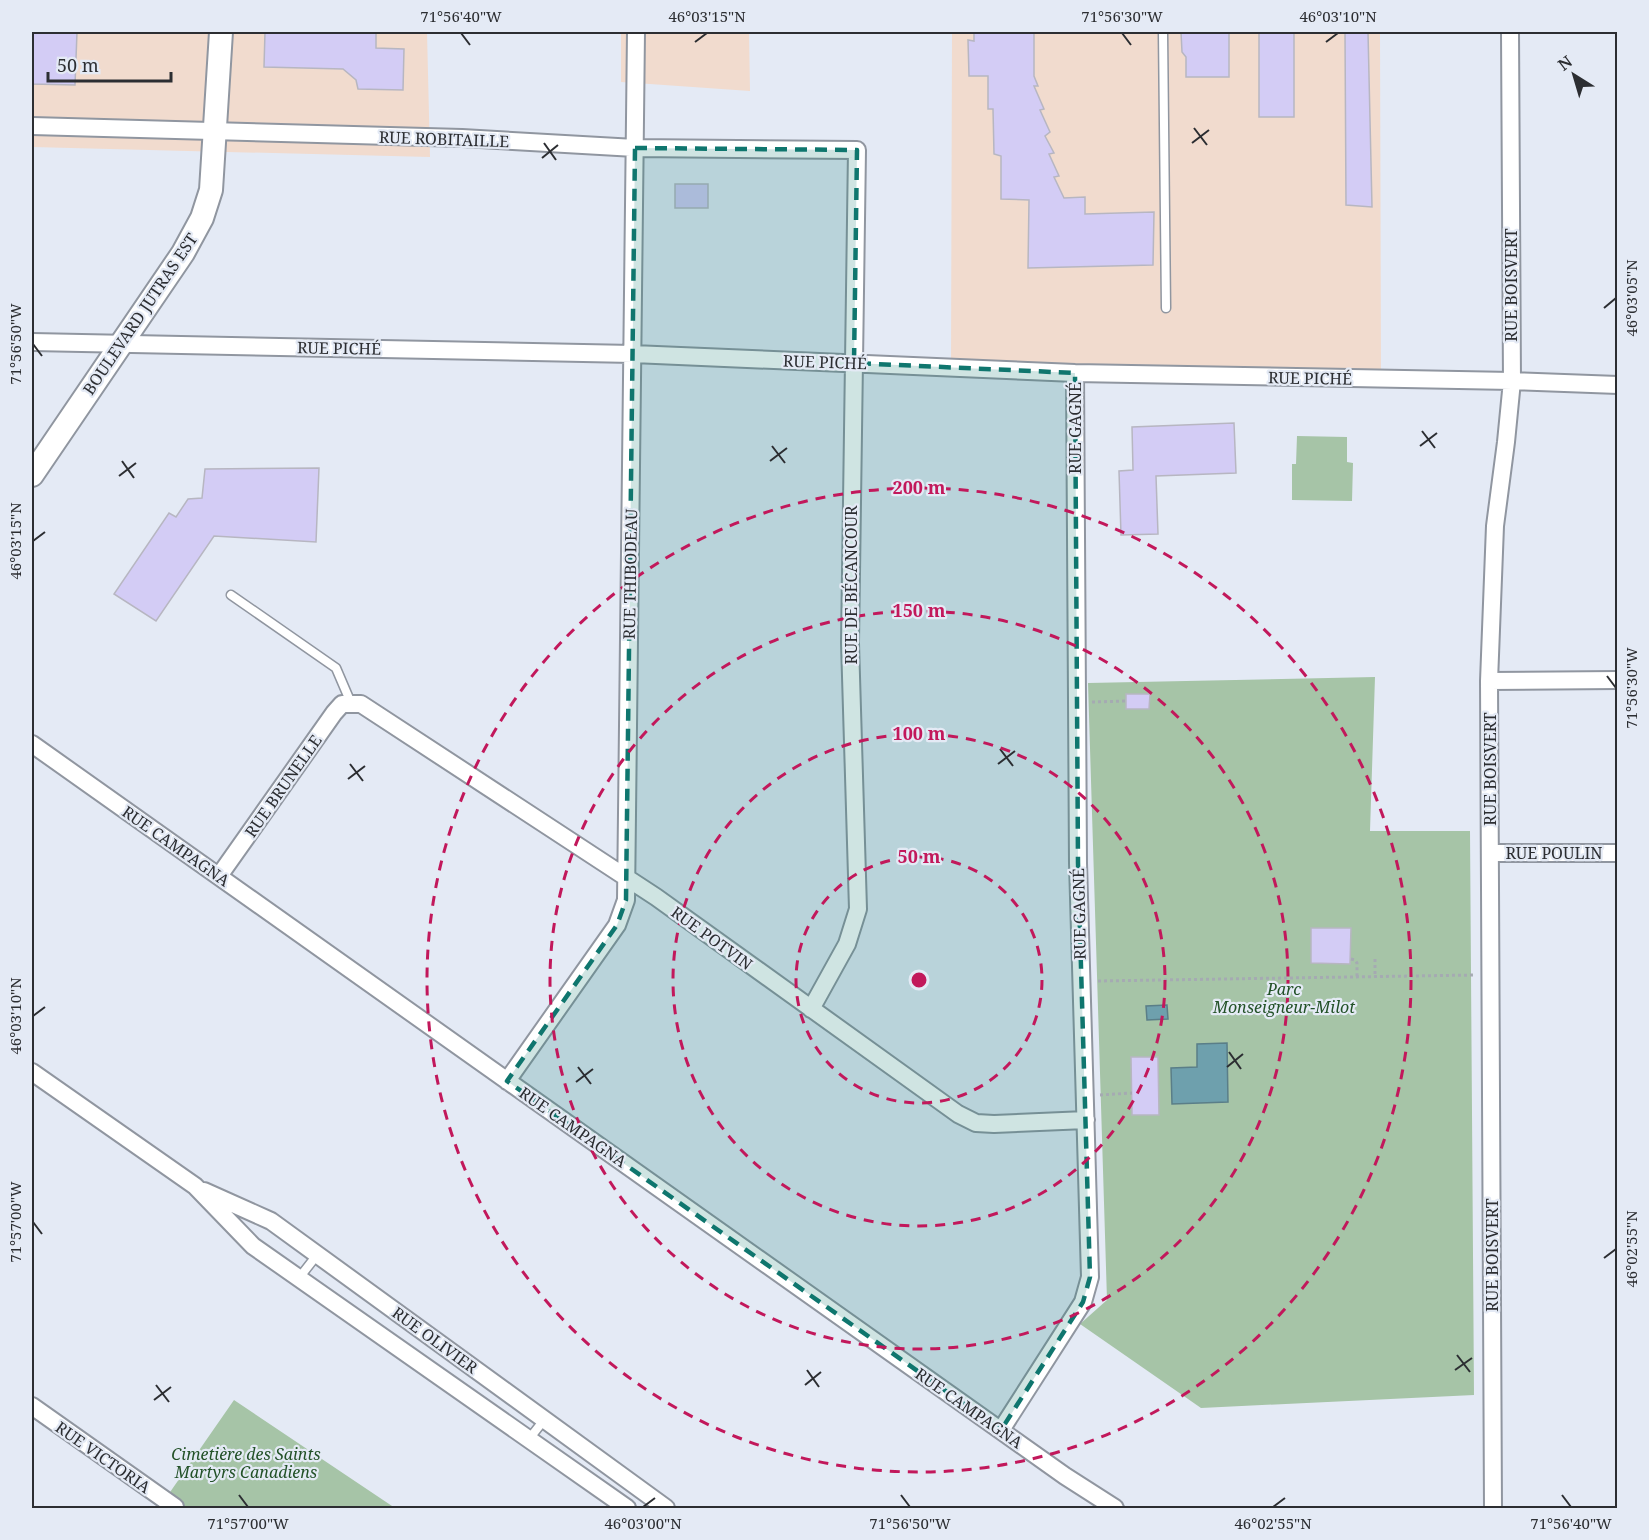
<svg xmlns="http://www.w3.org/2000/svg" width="1649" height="1540" font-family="'Noto Serif',serif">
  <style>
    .commercial { fill: #f1dbce }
    .green { fill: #a6c4a7 }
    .water { fill: #6ea0ad; stroke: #5a7e88; stroke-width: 1.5 }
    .building { fill: #d3ccf5; stroke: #b7b6c1; stroke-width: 1.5 }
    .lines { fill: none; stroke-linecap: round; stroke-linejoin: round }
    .service-casing { stroke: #9096a0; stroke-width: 11 }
    .minor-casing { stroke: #9096a0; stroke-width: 20 }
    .secondary-casing { stroke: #9096a0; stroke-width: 26 }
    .path { stroke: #a5aab2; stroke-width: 3; stroke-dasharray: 3 3; stroke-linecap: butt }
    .service { stroke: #fff; stroke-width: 8 }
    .minor { stroke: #fff; stroke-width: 16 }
    .secondary { stroke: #fff; stroke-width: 22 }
    .marked { fill: #0f766e; fill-opacity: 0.2; stroke: #0f766e; stroke-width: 4.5; stroke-dasharray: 12 8; stroke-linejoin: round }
    .ticks { fill: none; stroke: #2c2e32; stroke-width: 2 }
    .ring { fill: none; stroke: #c2185b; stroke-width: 3; stroke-dasharray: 10 8 }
    .labels { text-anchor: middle; stroke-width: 4.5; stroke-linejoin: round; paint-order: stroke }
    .street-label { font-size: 16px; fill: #2c2e32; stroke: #e4eaf5 }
    .park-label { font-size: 16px; font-style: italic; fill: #225127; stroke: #e4eaf5 }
    .centre { fill: #c2185b; stroke: #e4eaf5; stroke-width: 3 }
    .ring-label { font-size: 18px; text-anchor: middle; font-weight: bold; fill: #c2185b; stroke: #e4eaf5; stroke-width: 4.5; stroke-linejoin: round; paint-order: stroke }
    .neatline { fill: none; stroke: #2c2e32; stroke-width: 2 }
    .ticks-label { font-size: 15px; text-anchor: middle; fill: #2c2e32 }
  </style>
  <rect width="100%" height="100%" fill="#e4eaf5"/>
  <path class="commercial" d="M32,32H427L430,157L32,147Z
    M621,32H749L750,91L621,82Z
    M952,32H1380L1381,379L951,367Z"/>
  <path class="green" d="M1297,436L1347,437V462L1353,463L1352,501L1292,500V464H1296Z
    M1375,677L1370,831H1470L1474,1395L1201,1408L1080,1324L1107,1300L1088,683Z
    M234,1400L395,1508H159Z"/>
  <path class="water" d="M1167,1005L1168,1019L1147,1020L1146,1006Z
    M1227,1043L1228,1102L1172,1104L1171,1068L1197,1067V1044Z"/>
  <path class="building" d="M32,32H77L75,85L32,84Z
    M265,32H376V48L404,49L403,90L358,89L356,80L343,69L264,67Z
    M974,32H1034V76L1038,86H1034L1044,109L1040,110L1050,132L1045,136L1054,153L1049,154L1059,176L1054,177L1064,198L1085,197V214L1154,212L1153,265L1028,268L1029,200L1001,199V156L994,154L993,109H988V76H969L968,40L974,41Z
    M1181,32H1229V77H1186V57L1182,52Z
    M1259,32H1294V117H1259Z
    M1345,32H1368L1372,207L1346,205Z
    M675,184H708V208H675Z
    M1234,423L1236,473L1156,476L1158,534L1121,535L1119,471L1133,470L1132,427Z
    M319,468L316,542L214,536L156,621L114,594L169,513L176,517L188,499L202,498L205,469Z
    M1126,694H1150L1149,709H1126Z
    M1311,928H1351L1350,964L1311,963Z
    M1131,1057H1158L1159,1115H1132Z"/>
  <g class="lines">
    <defs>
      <path id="service" d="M1163,32L1166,308
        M231,595L336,668L351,703
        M299,1278L317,1255
        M529,1439L544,1420"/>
      <path id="minor" d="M32,126L462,138L635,148L857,150L850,643L858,909L847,944L811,1009
        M32,342L633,354L1075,373L1512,381L1618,385
        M1489,681L1618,680
        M32,744L1065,1476L1115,1508
        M1490,853H1618
        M219,876L334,713L342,704H361L656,897L958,1114L976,1123L994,1124L1086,1120
        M32,1072L195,1186L253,1246L627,1508
        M507,1081L617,925L626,900L636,32
        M204,1191L271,1221L666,1508
        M32,1406L175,1507
        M1001,1430L1083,1302L1090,1277L1078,863L1075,373
        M1493,1508L1489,681L1495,526L1506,442L1512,381L1510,32"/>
      <path id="secondary" d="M32,475L183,253L202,218L211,190L221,32"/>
    </defs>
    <use href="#service" class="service-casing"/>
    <use href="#minor" class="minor-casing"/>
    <use href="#secondary" class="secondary-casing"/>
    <path class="path" d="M1092,702L1126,701
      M1351,959L1355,960L1357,963V977
      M1375,959V977
      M1098,981L1475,975
      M1100,1095L1132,1093"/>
    <use href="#service" class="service"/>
    <use href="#minor" class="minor"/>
    <use href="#secondary" class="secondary"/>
  </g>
  <path class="marked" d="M635,148L857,150L854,363L1075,373L1078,863L1090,1277L1083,1302L1001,1430L507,1081L617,925L626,900Z"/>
  <path class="ticks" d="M461,33L470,45M1122,33L1131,45M695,42L707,33M1326,42L1338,33M1194,128L1207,145M544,143L556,160M1192,143L1209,130M542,158L558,145M1604,308L1616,298M33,344L42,356M1422,431L1435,448M772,446L785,463M1420,446L1437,433M122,461L134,478M770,461L787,448M119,476L136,463M33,541L45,532M1607,676L1616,688M1000,749L1013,766M350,764L363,781M998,764L1015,751M348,779L365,766M33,1016L45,1007M1229,1052L1241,1069M578,1067L591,1084M1227,1067L1243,1054M576,1082L593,1069M33,1222L42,1234M1604,1258L1616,1249M1457,1355L1470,1372M807,1370L819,1387M1455,1370L1472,1358M156,1385L169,1402M805,1385L821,1372M154,1400L171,1387M239,1495L248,1507M901,1495L910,1507M1562,1495L1571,1507M643,1507L655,1498M1273,1507L1285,1498"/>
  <g class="ring">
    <circle cx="919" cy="980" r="123"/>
    <circle cx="919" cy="980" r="246"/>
    <circle cx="919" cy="980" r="369"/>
    <circle cx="919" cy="980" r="492"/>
  </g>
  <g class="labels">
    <g class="street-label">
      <text transform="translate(444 139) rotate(2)" y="6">RUE ROBITAILLE</text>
      <text transform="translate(1511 285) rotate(-90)" y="6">RUE BOISVERT</text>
      <text transform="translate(140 314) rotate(-56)" y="6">BOULEVARD JUTRAS EST</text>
      <text transform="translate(339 348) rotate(1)" y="6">RUE PICHÉ</text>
      <text transform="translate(825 362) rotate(2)" y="6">RUE PICHÉ</text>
      <text transform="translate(1310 378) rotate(1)" y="6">RUE PICHÉ</text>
      <text transform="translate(1075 428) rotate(-90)" y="6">RUE GAGNÉ</text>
      <text transform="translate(630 574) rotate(-89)" y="6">RUE THIBODEAU</text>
      <text transform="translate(851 585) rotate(-90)" y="6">RUE DE BÉCANCOUR</text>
      <text transform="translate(1490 769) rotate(-90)" y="6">RUE BOISVERT</text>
      <text transform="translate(283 786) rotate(-55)" y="6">RUE BRUNELLE</text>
      <text transform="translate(176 846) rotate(35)" y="6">RUE CAMPAGNA</text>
      <text x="1554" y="859">RUE POULIN</text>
      <text transform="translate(1079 914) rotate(-91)" y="6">RUE GAGNÉ</text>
      <text transform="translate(712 938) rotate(36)" y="6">RUE POTVIN</text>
      <text transform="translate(573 1127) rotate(35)" y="6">RUE CAMPAGNA</text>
      <text transform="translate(1492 1255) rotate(-90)" y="6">RUE BOISVERT</text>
      <text transform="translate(435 1340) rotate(36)" y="6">RUE OLIVIER</text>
      <text transform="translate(969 1408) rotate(35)" y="6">RUE CAMPAGNA</text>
      <text transform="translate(103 1457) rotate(35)" y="6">RUE VICTORIA</text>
    </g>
    <g class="park-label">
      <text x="1284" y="995">Parc<tspan x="1284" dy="18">Monseigneur-Milot</tspan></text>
      <text x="246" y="1460">Cimetière des Saints<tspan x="246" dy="18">Martyrs Canadiens</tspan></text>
    </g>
  </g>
  <circle cx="919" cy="980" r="9" class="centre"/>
  <g class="ring-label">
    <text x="919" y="494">200 m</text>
    <text x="919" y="617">150 m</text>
    <text x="919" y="740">100 m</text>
    <text x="919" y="863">50 m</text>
  </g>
  <rect width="1649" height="1540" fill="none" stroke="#e4eaf5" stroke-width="66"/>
  <g transform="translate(1574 75) rotate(323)" stroke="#e4eaf5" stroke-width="4.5" paint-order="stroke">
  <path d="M0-4.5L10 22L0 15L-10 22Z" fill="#2c2e32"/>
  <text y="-9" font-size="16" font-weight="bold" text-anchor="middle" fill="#2c2e32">N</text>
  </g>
  <path d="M48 72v9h123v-9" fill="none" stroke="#2c2e32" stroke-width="3"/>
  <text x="57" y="72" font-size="18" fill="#2c2e32" stroke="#e4eaf5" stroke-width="4.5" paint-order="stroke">50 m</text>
  <rect x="33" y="33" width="1583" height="1474" class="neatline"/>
  <g class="ticks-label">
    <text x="461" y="22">71°56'40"W</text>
    <text x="707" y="22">46°03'15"N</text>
    <text x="1122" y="22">71°56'30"W</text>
    <text x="1338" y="22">46°03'10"N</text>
    <text transform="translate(1632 298) rotate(-90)" y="5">46°03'05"N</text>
    <text transform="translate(16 344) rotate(-90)" y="5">71°56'50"W</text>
    <text transform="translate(16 541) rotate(-90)" y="5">46°03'15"N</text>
    <text transform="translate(1632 688) rotate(-90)" y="5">71°56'30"W</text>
    <text transform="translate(16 1016) rotate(-90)" y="5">46°03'10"N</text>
    <text transform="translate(16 1222) rotate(-90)" y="5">71°57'00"W</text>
    <text transform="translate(1632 1249) rotate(-90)" y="5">46°02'55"N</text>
    <text x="248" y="1529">71°57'00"W</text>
    <text x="643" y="1529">46°03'00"N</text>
    <text x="910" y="1529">71°56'50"W</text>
    <text x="1273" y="1529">46°02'55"N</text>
    <text x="1571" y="1529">71°56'40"W</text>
  </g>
</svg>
